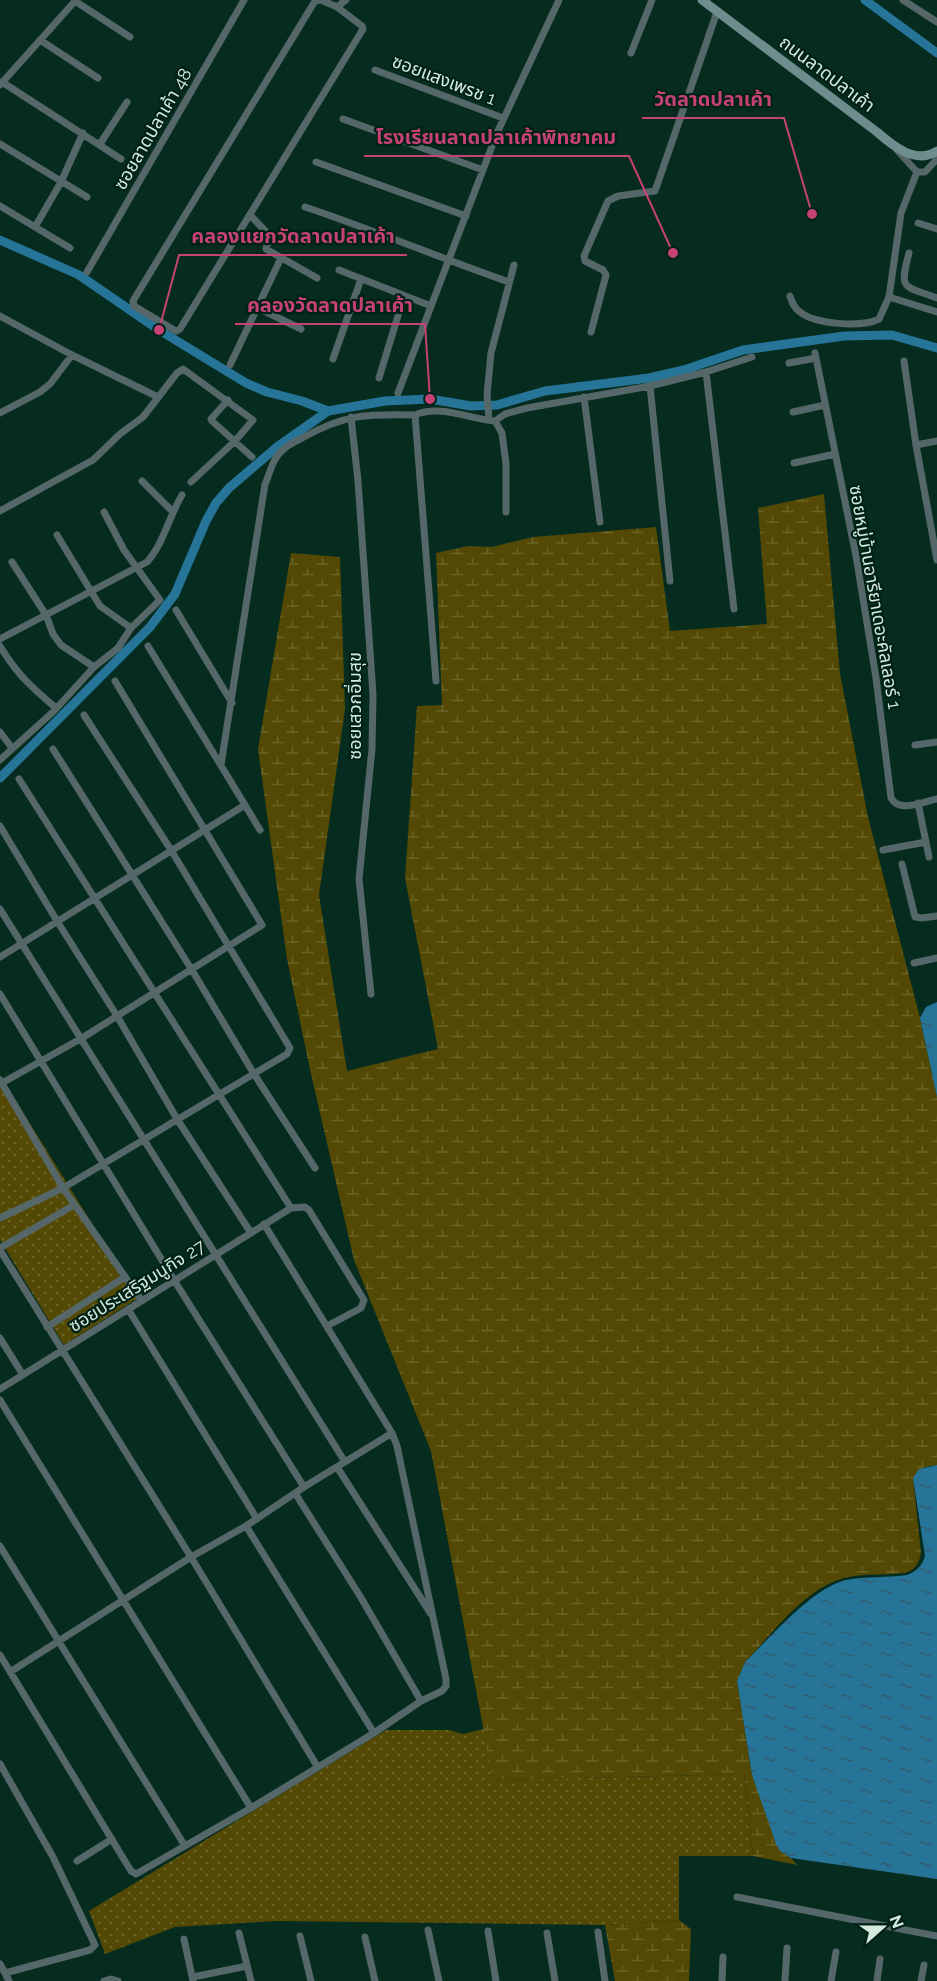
<svg xmlns="http://www.w3.org/2000/svg" width="937" height="1981" font-family="Raleway,'Noto Sans Thai',sans-serif">
  <style>
    .grass { fill: url(#grass-dots) }
    .wetland { fill: url(#wetland-marsh) }
    .water { fill: url(#water-ripples) }
    .lines { fill: none; stroke-linecap: round; stroke-linejoin: round }
    .canal { stroke: #267498; stroke-width: 9 }
    .street { stroke: #556768; stroke-width: 7 }
    .secondary { stroke: #6f8d8e; stroke-width: 9 }
    .labels { text-anchor: middle; stroke-width: 4.5; stroke-linejoin: round; paint-order: stroke }
    .street-label { font-size: 18px; fill: #d5e9df; stroke: #002216 }
    .leader { fill: none; stroke: #c64275; stroke-width: 2 }
    .callout-dot { fill: #c64275; stroke: #002216; stroke-width: 2 }
    .callout-label { font-size: 20px; text-anchor: middle; font-weight: bold; fill: #c64275; stroke: #002216; stroke-width: 4.5; stroke-linejoin: round; paint-order: stroke }
  </style>
  <defs>
    <pattern id="grass-dots" width="8" height="8" patternUnits="userSpaceOnUse" patternTransform="scale(1.5)"><rect width="8" height="8" fill="#534904"/><path d="M2 2h.1M6 6h.1" fill="none" stroke="#6b6328" stroke-width="1.8" stroke-linecap="round"/></pattern>
    <pattern id="wetland-marsh" width="20" height="14" patternUnits="userSpaceOnUse" patternTransform="scale(1.5)"><rect width="20" height="14" fill="#534904"/><path d="M1 5h8M5 5V1M11 12h8M15 12V8" fill="none" stroke="#6b6328"/></pattern>
    <pattern id="water-ripples" width="26" height="14" patternUnits="userSpaceOnUse" patternTransform="scale(1.5)"><rect width="26" height="14" fill="#267498"/><path d="M2 4q2-2 4 0t4 0M15 11q2-2 4 0t4 0" fill="none" stroke="#335d6e"/></pattern>
  </defs>
  <rect width="100%" height="100%" fill="#052c1f"/>
  <path class="grass" d="M0,1075L138,1298L64,1345L0,1240Z
    M484,1729L494,1780L744,1774L753,1856H679V1920L605,1925L277,1921L175,1927L105,1954L89,1911L386,1730H449L463,1734Z"/>
  <path class="wetland" d="M824,494L840,674L868,817L920,1018L937,1097V1465L924,1467L913,1478L921,1552C919,1564 916,1569 905,1573C886,1575 863,1573 844,1578C803,1590 774,1632 745,1662L737,1681L752,1775L786,1855L791,1858L797,1865L753,1856L744,1774L493,1780L431,1451L354,1260L311,1074L287,959L258,749L291,553L340,557L345,709L319,895L347,1071L438,1049L405,878L417,706L442,705L436,553L468,546L492,547L533,537L656,527L670,631L767,624L758,508Z
    M679,1920L691,1929L689,1981H615L605,1925Z"/>
  <path class="water" d="M937,1002V1097L920,1018L926,1007Z
    M937,1465V1879L791,1858L780,1851L776,1844L752,1775L737,1681L745,1662C771,1637 812,1588 846,1580C866,1576 887,1578 907,1575C917,1571 922,1566 925,1556L913,1478L919,1469Z"/>
  <g class="lines">
    <path class="canal" d="M865,0L937,53
      M0,240L79,275L159,330L246,383L267,392L302,401L328,411
      M0,778L150,627L175,594L206,521L216,503L229,488L277,447L328,411L385,401L430,399L471,406L497,405L545,391L649,378L684,370L743,350L844,336L892,335L937,348"/>
    <path class="street" d="M321,0L337,7L362,26L363,29L180,329L176,331L134,306L133,301L315,1Z
      M903,0L937,22
      M75,1L130,37
      M337,7L346,0
      M40,40L98,78
      M631,53L652,0
      M375,70L503,118
      M2,82L121,159
      M0,85L76,0
      M343,119L483,170
      M0,144L87,197
      M100,144L127,102
      M897,150L917,172
      M316,162L466,216
      M917,172H925L937,159
      M0,206L70,248
      M305,207C374,230 440,258 509,282
      M251,216L270,236L266,249L317,278
      M918,223L937,229
      M35,227L61,182L83,133
      M909,253C899,291 903,285 937,298
      M339,270L431,306
      M87,272L244,0
      M790,296C792,303 794,308 800,312C815,324 861,328 879,319L889,297L901,213L917,172
      M889,297L937,312
      M258,308L301,329
      M0,316L72,355L158,397
      M591,332L606,275L603,270L585,261L584,256L608,201L618,196L655,191L717,12
      M815,353L856,556L876,678L891,798C899,813 923,802 937,799
      M333,359L361,279
      M904,361L916,445L937,560
      M789,363L816,358
      M230,365L281,258
      M706,372L734,609
      M379,378L404,296
      M650,386L670,581
      M398,393L497,133L559,0
      M584,397L600,522
      M228,400L211,419L212,421L252,457
      M793,412L825,405
      M0,413L40,392L50,384L72,355
      M415,415L436,681
      M351,417L358,481L373,694L372,749L359,879L371,994
      M489,420L487,395L491,353L514,265
      M495,421L502,433L506,464V512
      M916,445L937,441
      M794,463L835,454
      M142,481L172,511
      M0,511L93,460L120,434L143,417L177,373L183,369L253,420L235,441L191,482
      M57,535L100,606L131,628
      M12,562L46,615L53,634L61,645L94,667
      M176,610L232,703
      M0,639L147,562C164,543 169,516 182,495
      M0,646C17,674 31,687 56,708
      M0,732L12,748
      M915,745L937,742
      M53,749L192,970L254,1074L315,1168
      M0,760L54,711L94,667L118,648L131,628L160,600L124,550L104,512
      M221,765L265,484C269,476 271,465 276,458C282,448 292,443 302,438C345,414 366,414 415,415C439,404 470,419 495,421L505,414L527,408L650,386L706,372L752,357
      M19,779L291,1208
      M918,803L929,857
      M245,805L260,830
      M0,826L57,921L117,1016L177,1119L251,1233
      M883,850L926,842
      M902,864L915,917L922,918L937,916
      M0,909L345,1462
      M0,957L245,805L148,646
      M914,963L937,958
      M0,994L174,1280L304,1487
      M0,1080L63,1188L142,1301
      M2,1083L82,1038L262,925L115,681
      M0,1218L63,1188L287,1054L290,1048L171,850L84,715
      M0,1248L74,1205
      M0,1250L191,1557L317,1766
      M128,1309L257,1519
      M47,1327L125,1277
      M0,1338L23,1375
      M0,1389L291,1208L305,1207L309,1210L364,1300L361,1308L327,1326
      M0,1400L251,1808
      M337,1467L431,1614
      M295,1493L360,1596L421,1701
      M246,1526L374,1733
      M0,1546L185,1846
      M0,1655L131,1871L136,1874L251,1808L374,1733L421,1701L442,1691L446,1686V1679L397,1446L392,1433L264,1224
      M10,1672L191,1557L246,1526L304,1487L392,1433
      M0,1764L53,1857L95,1945L90,1950L5,1973
      M77,1861L112,1839
      M737,1897L937,1936
      M428,1930L439,1981
      M488,1931L496,1981
      M598,1932L605,1981
      M239,1933L251,1981
      M547,1933L555,1981
      M300,1936L311,1981
      M365,1937L375,1981
      M184,1939L193,1981
      M0,1964L9,1981
      M193,1977L247,1966
      M104,1981L111,1979L118,1981
      M722,1981L723,1957
      M785,1981L787,1948
      M831,1981L836,1952
      M877,1981L880,1959
      M921,1981L924,1965"/>
    <path class="secondary" d="M702,0L877,132C893,146 916,165 937,151"/>
  </g>
  <g class="labels">
    <g class="street-label">
      <text transform="translate(827 74) rotate(37)" y="6">ถนนลาดปลาเค้า</text>
      <text transform="translate(444 80) rotate(21)" y="6">ซอยแสงเพรช 1</text>
      <text transform="translate(153 129) rotate(-60)" y="6">ซอยลาดปลาเค้า 48</text>
      <text transform="translate(875 597) rotate(80)" y="6">ซอยหมู่บ้านอารียาเดอะคัลเลอร์ 1</text>
      <text transform="translate(355 706) rotate(-90)" y="6">ซอยเสวกอิ่มสุข</text>
      <text transform="translate(137 1286) rotate(-32)" y="6">ซอยประเสริฐมนูกิจ 27</text>
    </g>
  </g>
  <path class="leader" d="M812 214L784 118H642M673 253L629 156H364M159 330L179 255H407M430 399L425 324H235"/>
  <g class="callout-dot">
    <circle cx="812" cy="214" r="6"/>
    <circle cx="673" cy="253" r="6"/>
    <circle cx="159" cy="330" r="6"/>
    <circle cx="430" cy="399" r="6"/>
  </g>
  <g class="callout-label">
    <text x="713" y="106">วัดลาดปลาเค้า</text>
    <text x="496" y="144">โรงเรียนลาดปลาเค้าพิทยาคม</text>
    <text x="293" y="243">คลองแยกวัดลาดปลาเค้า</text>
    <text x="330" y="312">คลองวัดลาดปลาเค้า</text>
  </g>
  <g transform="translate(883 1927) rotate(69)" stroke="#002216" stroke-width="4.5" paint-order="stroke">
  <path d="M0-4.5L10 22L0 15L-10 22Z" fill="#d5e9df"/>
  <text y="-9" font-size="16" font-weight="bold" text-anchor="middle" fill="#d5e9df">N</text>
  </g>
</svg>
